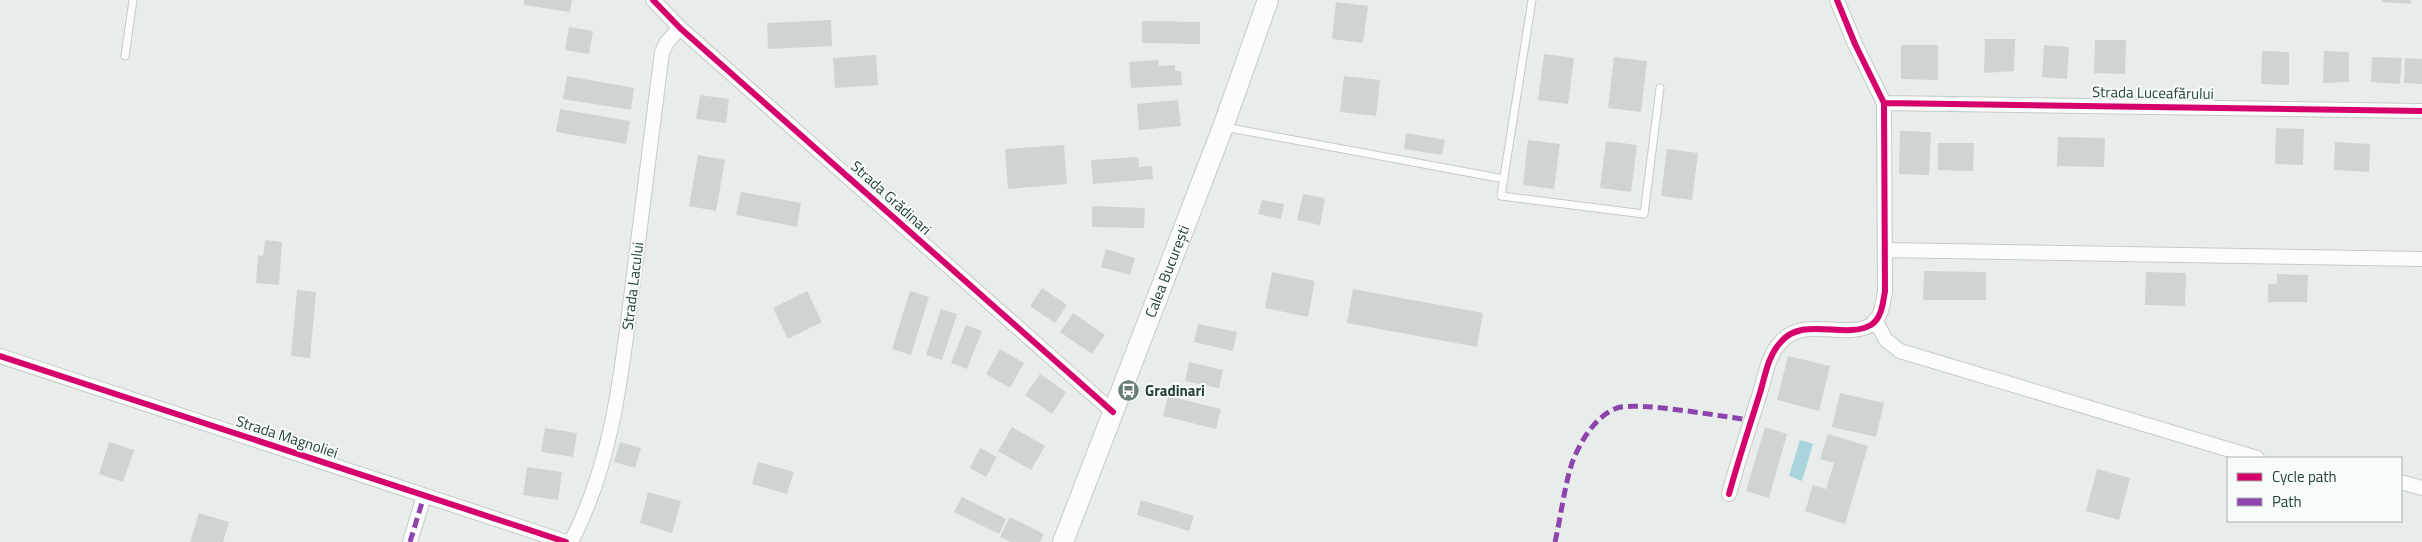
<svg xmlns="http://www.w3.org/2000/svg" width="2422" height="542" font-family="'Titillium Web',sans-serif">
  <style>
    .water { fill: #a9d4db }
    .building { fill: #cfd4d2 }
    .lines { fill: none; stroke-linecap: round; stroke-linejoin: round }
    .lane-casing { stroke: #c5cac8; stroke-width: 9 }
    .street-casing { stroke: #c5cac8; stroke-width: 16 }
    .secondary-casing { stroke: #c3cbc8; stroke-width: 22 }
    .lane { stroke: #fcfcfc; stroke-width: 7 }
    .street { stroke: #fcfcfc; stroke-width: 14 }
    .secondary { stroke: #fcfcfc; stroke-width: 20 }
    .quiet { stroke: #8e44ad; stroke-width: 5; stroke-dasharray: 10 5; stroke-linecap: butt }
    .cycleway-casing { stroke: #f7fbf9; stroke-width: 9 }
    .cycleway { stroke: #d6006c; stroke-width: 6 }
    .labels { text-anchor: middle; stroke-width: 4; stroke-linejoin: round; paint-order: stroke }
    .street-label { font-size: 15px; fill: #24423a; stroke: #f7fbf9 }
    .poi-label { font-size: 15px; font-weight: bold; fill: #24423a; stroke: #f7fbf9; text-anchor: start }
  </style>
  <rect width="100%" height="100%" fill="#e8edeb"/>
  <path class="water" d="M1800,440L1813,444L1802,481L1789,476Z"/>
  <path class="building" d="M524,0H572L570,12L524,5Z
    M2382,0H2411V4L2382,2Z
    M1336,2L1368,6L1363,43L1332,39Z
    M831,20L832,46L768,49L767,23Z
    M1142,21L1200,22V44L1142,43Z
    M569,27L593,31L589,54L565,50Z
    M1985,39H2015L2014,71L1984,73Z
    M2095,40H2126L2125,74L2094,73Z
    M1901,45H1938V80L1901,79Z
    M2044,45L2069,47L2067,79L2042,77Z
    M2262,51L2289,52V85L2261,84Z
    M2324,51L2349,52V82L2323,83Z
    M1544,54L1574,58L1568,104L1538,100Z
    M876,55L878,85L835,88L833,58Z
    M1614,57L1647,61L1641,112L1608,108Z
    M2372,57L2402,58L2400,84L2371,82Z
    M2405,58L2422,59V84L2404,83Z
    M1158,60L1159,66L1175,65V71H1181L1182,85L1131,88L1129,62Z
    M567,76L634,88L631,110L563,99Z
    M1344,76L1380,80L1376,116L1340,112Z
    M700,95L729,99L726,123L696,119Z
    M1178,100L1181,126L1139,130L1137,104Z
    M560,109L630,121L626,144L556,132Z
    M2276,128L2304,129L2303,165L2275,164Z
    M1900,131L1931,132L1929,175L1899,174Z
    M1406,133L1445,140L1442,155L1404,149Z
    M2058,137L2105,138L2104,167L2057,166Z
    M1528,140L1560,144L1554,189L1523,185Z
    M1606,141L1637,145L1631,192L1600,188Z
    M2335,142L2370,144L2369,172L2334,170Z
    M1938,143H1974L1973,171L1938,170Z
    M1064,145L1067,184L1008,189L1005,149Z
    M1667,149L1698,153L1692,200L1661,196Z
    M698,155L725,160L716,211L689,206Z
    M1138,157L1139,167L1152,166L1153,179L1093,184L1091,160Z
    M741,192L801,203L797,227L736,215Z
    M1303,194L1325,198L1320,225L1297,220Z
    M1262,200L1284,204L1281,219L1258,214Z
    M1092,206L1145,208L1144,228L1092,227Z
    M265,240L282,242L279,285L256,283L258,255L263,256Z
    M1106,249L1135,258L1130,275L1101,267Z
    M1924,271L1986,272V300H1923Z
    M1272,272L1315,281L1308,317L1265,308Z
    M2146,272L2186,273L2185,306L2145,305Z
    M2277,274L2308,275L2307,302H2268V284H2277Z
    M1042,288L1067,305L1055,323L1030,306Z
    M1353,289L1483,313L1477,347L1347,323Z
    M297,290L316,292L310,358L291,356Z
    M807,291L822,322L788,339L773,308Z
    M910,291L929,297L911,355L892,349Z
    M941,309L957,314L942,360L926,355Z
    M1073,313L1105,335L1092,354L1060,332Z
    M1198,324L1237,332L1233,351L1194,342Z
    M966,325L982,331L967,369L951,363Z
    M1000,349L1024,363L1010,388L986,374Z
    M1788,356L1830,366L1819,411L1777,400Z
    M1189,362L1223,370L1219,388L1185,381Z
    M1040,374L1066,392L1052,414L1025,395Z
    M1840,393L1884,403L1876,437L1832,427Z
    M1168,396L1221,409L1216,429L1163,416Z
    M1012,427L1045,446L1031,470L998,451Z
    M1765,427L1787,434L1769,498L1746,491Z
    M545,428L577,433L573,457L541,452Z
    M1828,434L1868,446L1845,524L1805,511L1813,485L1826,489L1834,463L1820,459Z
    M109,442L134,450L123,482L99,474Z
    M620,442L641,448L635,468L614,462Z
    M980,448L997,457L986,477L970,468Z
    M758,462L794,472L787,494L752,484Z
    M527,467L562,472L558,500L523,495Z
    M2097,469L2130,478L2119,520L2086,511Z
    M648,492L681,501L672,533L640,523Z
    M962,497L1006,519L999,534L954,512Z
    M1141,500L1194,516L1189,531L1137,515Z
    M199,513L229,522L223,542H190Z
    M1010,517L1044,534L1040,542H1011L1000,537Z"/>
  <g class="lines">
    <defs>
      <path id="lane" d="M1532,0L1501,196L1644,214L1660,88
        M125,56L133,0
        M1224,127L1504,179"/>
      <path id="street" d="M653,0L680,28L1113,412
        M1884,103L2422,111
        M1885,250L2422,259
        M1875,320L1886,340L1900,351L2257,458
        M0,356L566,542
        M2401,482L2422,488
        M1729,494C1738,461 1749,428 1759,396C1765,378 1767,357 1780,343C1802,315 1844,340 1871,325C1882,318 1883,302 1885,291L1884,103L1855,44L1837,0
        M410,542L424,496
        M571,542C613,461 622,371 633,282C643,205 652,129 662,52L667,42L680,28"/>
      <g id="secondary">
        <path id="s1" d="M1063,542L1223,127L1268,0"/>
      </g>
    </defs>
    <use href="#lane" class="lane-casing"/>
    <use href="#street" class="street-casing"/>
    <use href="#secondary" class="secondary-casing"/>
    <use href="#lane" class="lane"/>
    <use href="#street" class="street"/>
    <use href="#secondary" class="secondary"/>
    <path class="quiet" d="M410,542L424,496
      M1555,542C1561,516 1564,488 1572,463C1580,442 1595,416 1617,408C1639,401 1723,417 1750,420"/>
    <defs>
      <path id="cycleway" d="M653,0L680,28L1113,412
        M1884,103L2422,111
        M0,356L566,542
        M1729,494C1738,461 1749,428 1759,396C1765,378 1767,357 1780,343C1802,315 1844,340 1871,325C1882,318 1883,302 1885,291L1884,103L1855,44L1837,0"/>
    </defs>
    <use href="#cycleway" class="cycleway-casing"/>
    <use href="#cycleway" class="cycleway"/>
  </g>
  <defs>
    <symbol id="bus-disc" viewBox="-11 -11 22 22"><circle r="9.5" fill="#697e78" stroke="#f7fbf9"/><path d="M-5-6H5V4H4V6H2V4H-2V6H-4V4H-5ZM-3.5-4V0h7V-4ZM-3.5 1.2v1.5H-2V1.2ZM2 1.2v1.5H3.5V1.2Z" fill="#fff"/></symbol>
  </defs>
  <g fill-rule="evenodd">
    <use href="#bus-disc" x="1116" y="378" width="25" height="25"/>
  </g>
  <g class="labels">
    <g class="street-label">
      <text transform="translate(2153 93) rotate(1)" y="5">Strada Luceafărului</text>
      <text transform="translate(891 198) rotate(42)" y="5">Strada Grădinari</text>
      <text dy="5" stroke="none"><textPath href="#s1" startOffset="290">Calea București</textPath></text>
      <text transform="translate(633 286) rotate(-83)" y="5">Strada Lacului</text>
      <text transform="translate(287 437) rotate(18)" y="5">Strada Magnoliei</text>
    </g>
    <g class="poi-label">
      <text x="1145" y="396">Gradinari</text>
    </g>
  </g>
  <rect x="2227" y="457" width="175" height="65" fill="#f7fbf9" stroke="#a3b1ad"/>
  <rect x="2237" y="473" width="25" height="8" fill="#d6006c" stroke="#a3b1ad"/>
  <text x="2272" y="482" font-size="15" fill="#24423a">Cycle path</text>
  <rect x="2237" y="498" width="25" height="8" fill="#8e44ad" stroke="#a3b1ad"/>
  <text x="2272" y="507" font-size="15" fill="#24423a">Path</text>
</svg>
